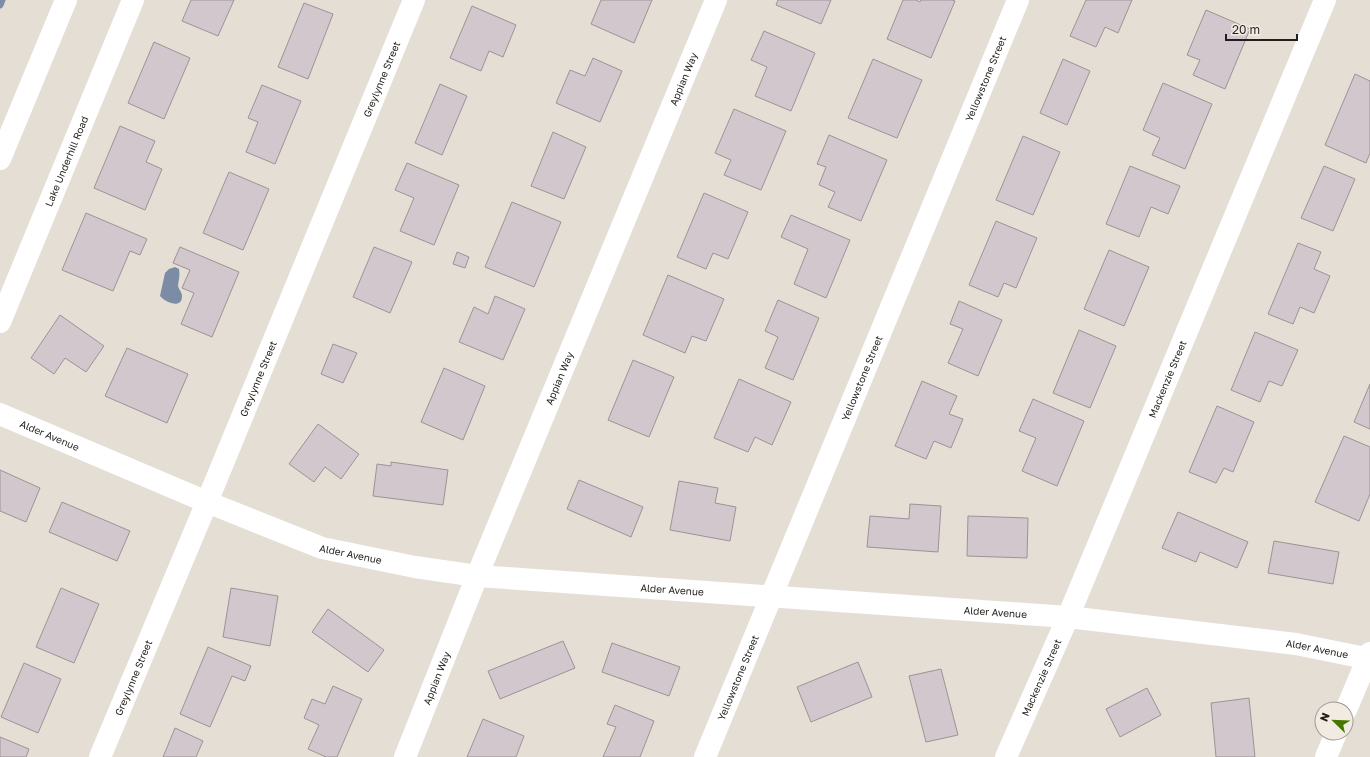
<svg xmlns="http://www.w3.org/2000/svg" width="1370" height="757" font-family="'Golos Text',sans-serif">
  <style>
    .water { fill: #7c8ca4 }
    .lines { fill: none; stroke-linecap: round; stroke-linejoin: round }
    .stream { stroke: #7c8ca4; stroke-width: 7 }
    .building { fill: #d2c7cc; stroke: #9c9397 }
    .minor { stroke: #fff; stroke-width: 22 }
    .labels { text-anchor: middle; stroke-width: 3; stroke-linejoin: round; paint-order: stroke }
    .street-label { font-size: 10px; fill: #211e1b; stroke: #f1ebe2 }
  </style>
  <rect width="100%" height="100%" fill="#e4ded5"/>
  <path class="water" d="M175,267L179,269C180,275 179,279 178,285C178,289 182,292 182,296C182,310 165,302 160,296L165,273L169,269Z"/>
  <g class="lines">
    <path class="stream" d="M0,5L2,0"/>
  </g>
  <path class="building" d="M191,0H234L218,36L182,21Z
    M601,0H652L634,43L591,24Z
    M778,0H831L821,24L776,5Z
    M903,0H916L920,2L921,0H952L955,1L931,58L887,39Z
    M1086,0H1132L1118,33L1105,27L1096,47L1070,36Z
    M304,3L333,14L308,79L278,67Z
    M472,6L516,25L503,57L489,51L481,71L450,58Z
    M1206,10L1250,29L1225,89L1193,75L1200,60L1187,55Z
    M764,31L815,53L791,111L755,96L767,67L751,60Z
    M154,42L190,58L164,119L128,103Z
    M593,58L622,71L600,122L556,103L570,70L585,76Z
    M873,59L922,80L897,138L848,118Z
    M1063,59L1090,71L1067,125L1040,113Z
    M1355,74L1370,81V153L1366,163L1325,145Z
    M1163,83L1212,104L1185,169L1152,155L1160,138L1143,130Z
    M440,84L467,96L442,155L415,143Z
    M262,85L301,101L275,164L246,152L258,122L248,118Z
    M734,109L786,131L761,190L724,175L731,160L715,153Z
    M120,126L155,141L146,162L162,169L145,210L94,188Z
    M553,132L586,147L564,199L531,186Z
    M829,135L887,160L861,221L828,207L835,192L819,185L826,167L817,164Z
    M1023,136L1060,152L1033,215L996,200Z
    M407,163L459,185L434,245L400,231L414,198L395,190Z
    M1130,166L1180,186L1168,214L1151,207L1139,237L1106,224Z
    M1324,166L1355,179L1333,231L1301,218Z
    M229,172L269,189L243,250L203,233Z
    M704,193L748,212L728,259L713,253L706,269L677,257Z
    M512,202L561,222L534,287L485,267Z
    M86,213L147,239L140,255L130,251L113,291L62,270Z
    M791,215L850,240L826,298L794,284L808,249L781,237Z
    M996,221L1037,238L1016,288L1004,283L998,297L969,285Z
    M1298,243L1321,252L1314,269L1330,276L1314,313L1300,307L1293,324L1268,314Z
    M180,247L239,272L212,337L181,324L194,293L182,288L190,270L173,263Z
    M374,247L412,262L390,313L353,297Z
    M1109,250L1149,267L1124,326L1084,309Z
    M457,252L469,257L465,268L453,264Z
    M668,275L724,299L706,341L692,336L685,353L643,335Z
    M495,296L525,309L503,360L459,342L474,307L488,314Z
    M778,300L819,318L793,380L765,368L778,337L765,331Z
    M959,301L1002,320L978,376L948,363L963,329L950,324Z
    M60,315L104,346L86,372L65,358L54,374L31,358Z
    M1079,330L1116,346L1090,408L1053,393Z
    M1255,332L1298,350L1282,386L1269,381L1260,402L1231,390Z
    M333,344L357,353L343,383L321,374Z
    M127,348L188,374L167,423L105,396Z
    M633,360L674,377L649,437L608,420Z
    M444,368L485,386L463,440L421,422Z
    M739,379L791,402L772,445L755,437L748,452L714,438Z
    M922,381L957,396L949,414L963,419L951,448L934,441L926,459L895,446Z
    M1370,384V429L1354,422Z
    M1033,399L1084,421L1057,486L1022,471L1036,438L1019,431Z
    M1217,406L1254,422L1233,472L1224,468L1216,483L1189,472Z
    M318,424L359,454L341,479L325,467L314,482L289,464Z
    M1344,436L1370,447V494L1359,521L1315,502Z
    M391,462L448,470L443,505L373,496L377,464L391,466Z
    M0,470L40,488L26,522L0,511Z
    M579,480L643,507L631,537L567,509Z
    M679,481L718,488L715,503L736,507L730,541L670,530Z
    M62,502L130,531L117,561L49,532Z
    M910,504L941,506L938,552L867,547L870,516L909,519Z
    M1178,512L1248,542L1237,568L1200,552L1196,562L1162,548Z
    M968,516L1028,518L1027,558L967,556Z
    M1274,541L1339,552L1333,584L1268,573Z
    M61,588L99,604L74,663L36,647Z
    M231,588L278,596L270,646L223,637Z
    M328,609L384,650L368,672L312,632Z
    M563,641L575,668L500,699L488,671Z
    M612,643L680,667L669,696L602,672Z
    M208,647L251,666L245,681L232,676L210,727L180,714Z
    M858,662L872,697L811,722L797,687Z
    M24,663L61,679L38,733L1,717Z
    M941,669L958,735L926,742L909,676Z
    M333,686L362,699L337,757H326L308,749L319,725L304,718L312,699L325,704Z
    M1147,688L1161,715L1120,737L1106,709Z
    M1249,698L1255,757H1216L1211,703Z
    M615,705L654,721L640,757H603L616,727L607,724Z
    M483,719L524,736L516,757H467Z
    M175,728L203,741L196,757H163Z
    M0,737L29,749L26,757H0Z"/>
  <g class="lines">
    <g class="minor">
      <path d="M0,159L66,0"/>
      <path id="s1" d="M0,322L133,0"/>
      <path id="s2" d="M0,414L207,502L322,548L415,567L477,576L1068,617L1296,644L1370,659"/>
      <path d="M1346,710L1370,653"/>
      <path id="s3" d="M100,757L207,502L414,0"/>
      <path id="s4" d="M405,757L477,576L716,0"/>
      <path id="s5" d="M705,757L1018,0"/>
      <path id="s6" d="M1006,757L1068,617L1325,0"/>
      <path d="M1326,757L1336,733"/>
    </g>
  </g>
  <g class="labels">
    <g class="street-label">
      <text dy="4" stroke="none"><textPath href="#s3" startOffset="734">Greylynne Street</textPath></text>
      <text dy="4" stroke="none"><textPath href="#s4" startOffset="733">Appian Way</textPath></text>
      <text dy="4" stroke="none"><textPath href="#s5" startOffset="734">Yellowstone Street</textPath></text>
      <text dy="4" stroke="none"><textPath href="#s1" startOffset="174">Lake Underhill Road</textPath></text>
      <text dy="4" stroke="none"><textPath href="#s4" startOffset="409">Appian Way</textPath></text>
      <text dy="4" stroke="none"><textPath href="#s5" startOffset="410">Yellowstone Street</textPath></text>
      <text dy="4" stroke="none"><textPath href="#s3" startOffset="410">Greylynne Street</textPath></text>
      <text dy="4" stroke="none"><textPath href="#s6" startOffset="411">Mackenzie Street</textPath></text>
      <text dy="4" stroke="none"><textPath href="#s2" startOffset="54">Alder Avenue</textPath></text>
      <text dy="4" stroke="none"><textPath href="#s2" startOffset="378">Alder Avenue</textPath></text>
      <text dy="4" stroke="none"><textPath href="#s2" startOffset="702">Alder Avenue</textPath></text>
      <text dy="4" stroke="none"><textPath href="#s2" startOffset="1026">Alder Avenue</textPath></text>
      <text dy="4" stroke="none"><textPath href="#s2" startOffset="1350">Alder Avenue</textPath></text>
      <text dy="4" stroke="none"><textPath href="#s3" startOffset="86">Greylynne Street</textPath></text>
      <text dy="4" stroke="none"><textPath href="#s4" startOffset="85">Appian Way</textPath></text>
      <text dy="4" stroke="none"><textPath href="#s5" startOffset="86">Yellowstone Street</textPath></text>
      <text dy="4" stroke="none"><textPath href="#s6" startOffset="87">Mackenzie Street</textPath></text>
    </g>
  </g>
  <g transform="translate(1334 721) rotate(293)"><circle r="19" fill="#f1ebe2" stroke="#9e9992"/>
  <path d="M0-3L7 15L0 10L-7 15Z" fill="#457803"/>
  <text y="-6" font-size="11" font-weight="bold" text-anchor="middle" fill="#211e1b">N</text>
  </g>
  <path d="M1226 34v6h71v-6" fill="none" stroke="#211e1b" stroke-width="2"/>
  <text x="1232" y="34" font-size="12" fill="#211e1b" stroke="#f1ebe2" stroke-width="3" paint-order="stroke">20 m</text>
</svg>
